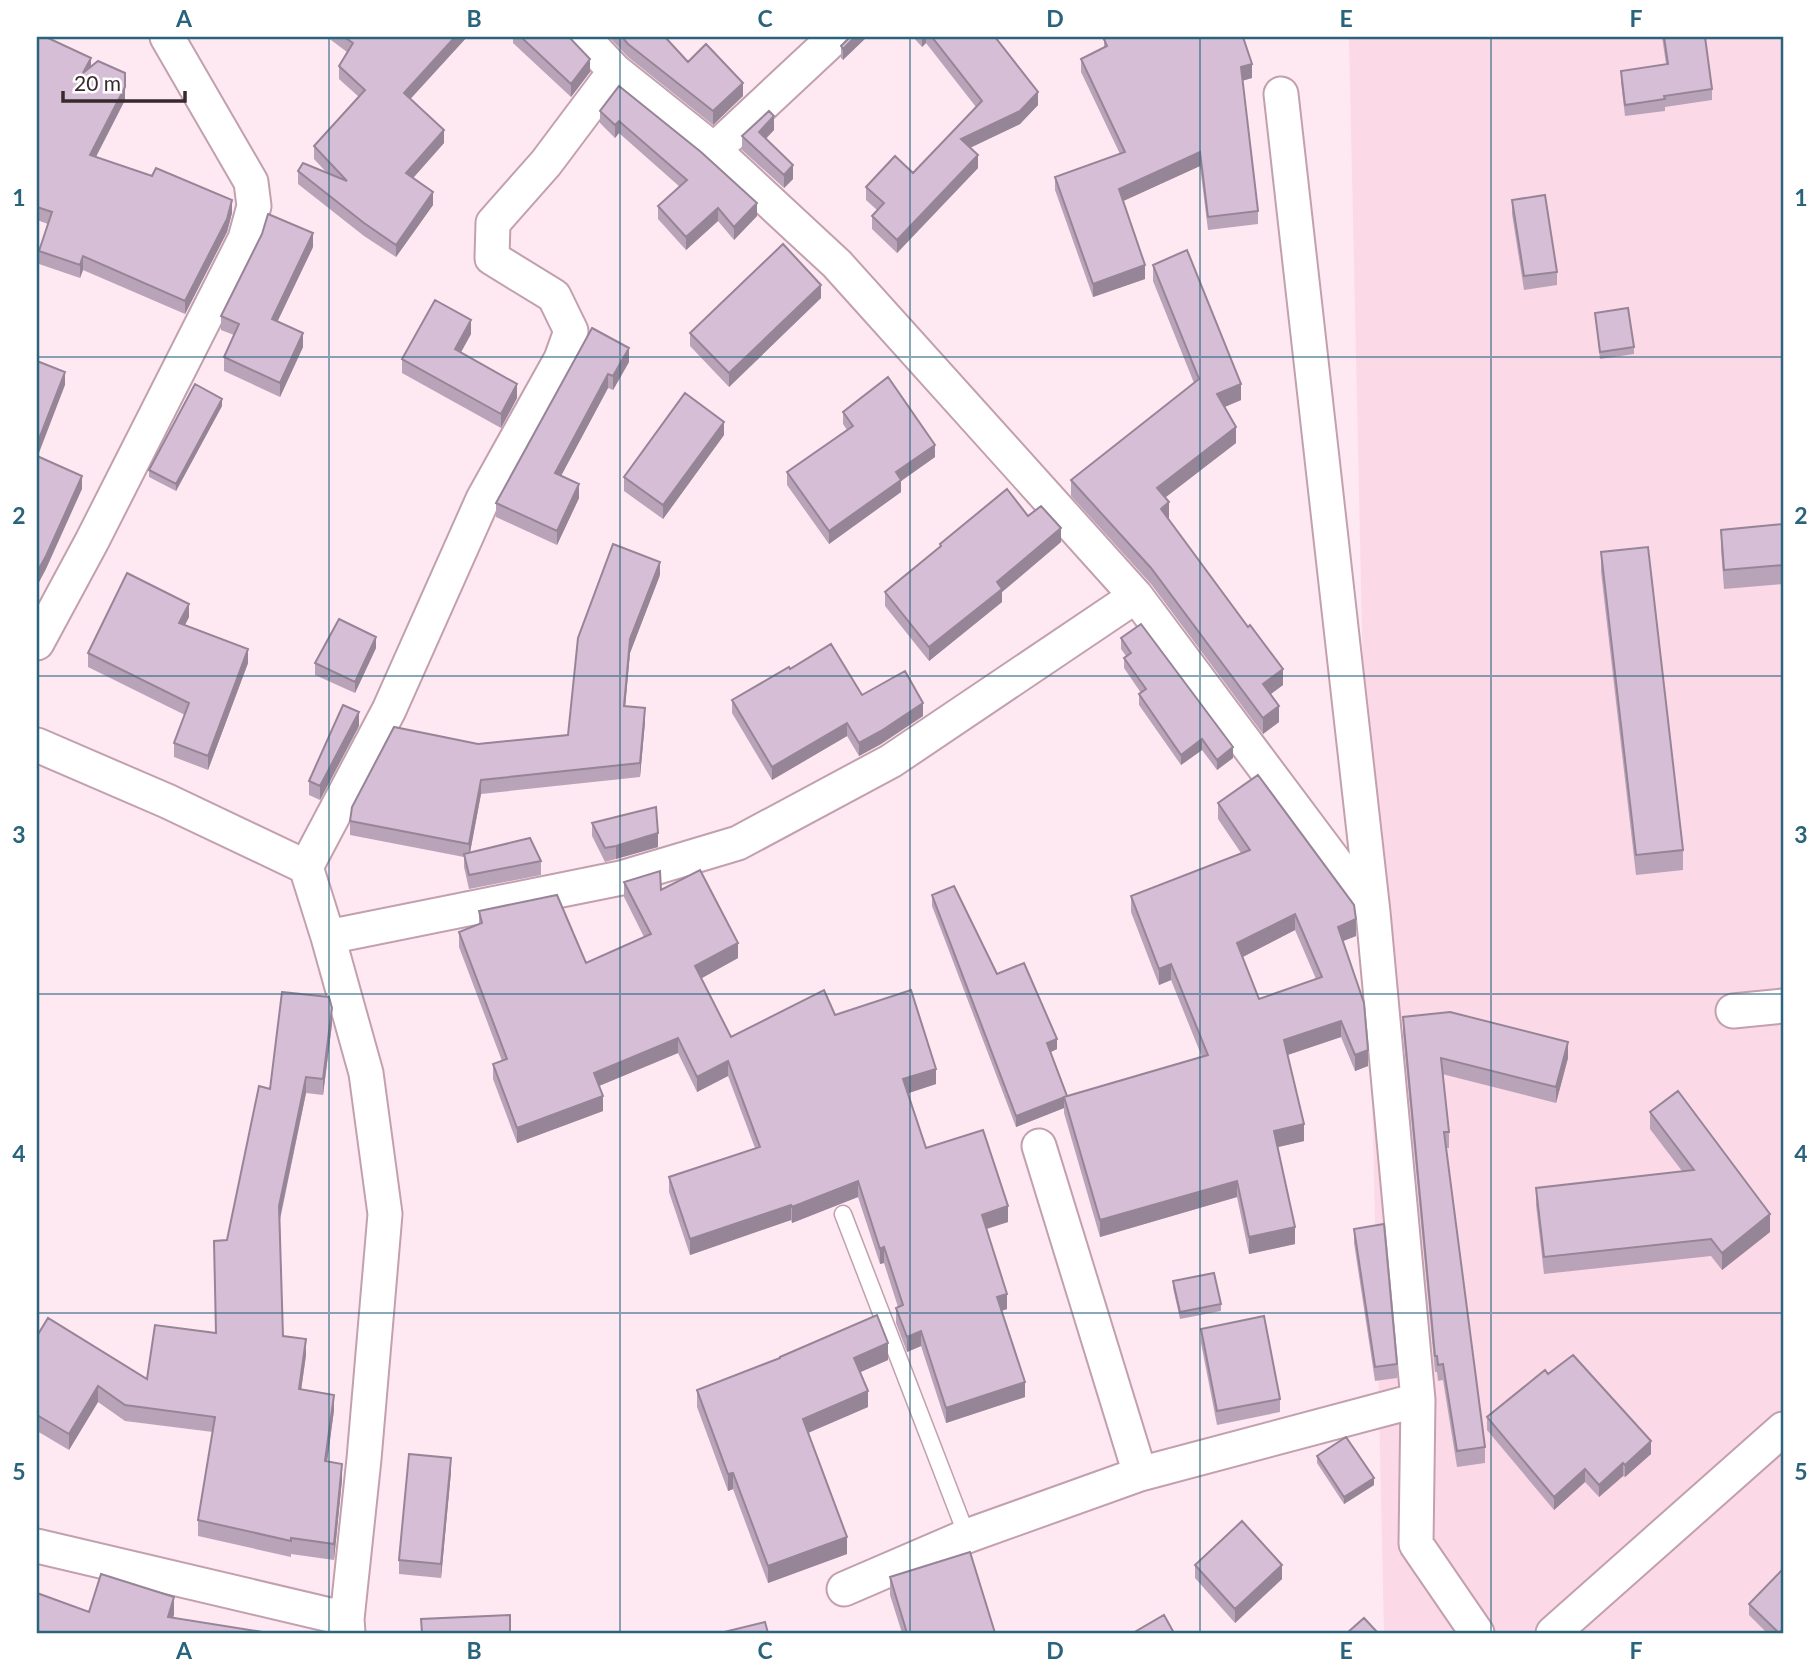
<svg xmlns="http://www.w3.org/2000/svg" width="1820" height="1670" font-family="Lato,sans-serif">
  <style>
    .built { fill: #fcd9e7 }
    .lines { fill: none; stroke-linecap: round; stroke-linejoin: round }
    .service-casing { stroke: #c2a0ae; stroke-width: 19 }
    .minor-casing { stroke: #c2a0ae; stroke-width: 37 }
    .service { stroke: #fff; stroke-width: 16 }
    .minor { stroke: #fff; stroke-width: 33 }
    .wall { fill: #b9a3b9; fill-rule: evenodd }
    .shaded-wall { fill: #968596 }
    .building { fill: #d7bed7; stroke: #968596; stroke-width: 2; fill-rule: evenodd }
    .grid { fill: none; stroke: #29637c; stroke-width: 2; stroke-opacity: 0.55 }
    .neatline { fill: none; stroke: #29637c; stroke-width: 2.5 }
    .grid-label { font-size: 23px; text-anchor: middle; font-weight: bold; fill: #29637c }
  </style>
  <rect width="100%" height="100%" fill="#fee8f1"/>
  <path class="built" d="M1349,37H1783V1633H1384Z"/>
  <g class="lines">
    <defs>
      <path id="service" d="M843,1214L967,1536"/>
      <path id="minor" d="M583,37L615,71L714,150L837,264L1136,596L1371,910
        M1281,94L1373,912L1418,1400L1416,1544L1477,1633
        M714,150L835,37
        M37,643L92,541L245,239L254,206L251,182L167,37
        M37,745L167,801L306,867L328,937L366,1073L385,1214L364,1459L347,1619L348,1633
        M306,867L389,710L483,499L561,359L571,331L554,296L492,258L493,223L546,163L615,71
        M328,937L621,878L738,843L891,761L1136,596
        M1733,1011L1783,1006
        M1039,1146L1140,1474
        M37,1546L347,1619
        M844,1589L967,1536L1140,1474L1418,1400
        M1553,1633L1783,1429"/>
    </defs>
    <use href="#service" class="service-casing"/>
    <use href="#minor" class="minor-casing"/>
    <use href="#service" class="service"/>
    <use href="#minor" class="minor"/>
  </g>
  <path class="wall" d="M37,37L91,67L125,100L96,157L232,213L227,232L185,314L83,270L80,278L39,264V251L48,224L37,220Z
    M327,37H467L410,99L444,143L413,178L433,205L396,257L364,236L298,184V171L327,173L314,159V146L359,97L339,79V66L347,52Z
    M513,37H569L590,72L571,97L513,43Z
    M609,37H665L688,62L743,96L713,125L628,57Z
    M913,37H995L1038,105L1020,124L970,148L978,168L897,253L872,229V216L877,210L866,200V187L913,173L976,107L926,43L922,47Z
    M1101,37H1243L1252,78L1242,81L1258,211V224L1208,230L1200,166L1123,201L1145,279L1093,297L1055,190V177L1120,154L1081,72V59L1104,48V41Z
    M1662,37H1705L1712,89V100L1665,107V111L1625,116L1621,82V71L1666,64Z
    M849,39L843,60L841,58V46Z
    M619,86L757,216L734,240L718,221L686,250L658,219V206L680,187L619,133L615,138L600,123V111Z
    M774,130L766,139L793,179L784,188L742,150V136Z
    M1512,200L1557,272V285L1524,290L1512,214Z
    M313,247L277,322L303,347L280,397L224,371V357L234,335L221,330V316Z
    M1153,265L1241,400L1225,407L1236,443L1165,497L1168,519L1283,685L1270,694L1279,722L1263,734L1151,584L1071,496V480L1194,383L1153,281Z
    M821,298L729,387L690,346V333Z
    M1595,313L1634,347V354L1600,359Z
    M592,328L629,362L613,390L608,388L561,476L579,498L557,545L496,517V503Z
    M471,334L461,352L517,398L501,428L402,373V359Z
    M222,406L176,491L149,477V470Z
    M843,412L935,457L901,481V492L829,544L787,485V472L847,430L843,424Z
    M724,435L663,519L624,491V477Z
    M1028,516L1061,542L1002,592V602L929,661L885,606V592L940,548V544Z
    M1783,524V584L1724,589L1721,549V530Z
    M1601,552L1683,850V870L1636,875L1601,572Z
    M660,575L630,653L625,706L645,722L640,777L481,794L470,852L541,861V875L469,889L464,867V857L350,835V821L478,744L568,735Z
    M189,617L185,625L248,663L208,770L174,757V743L185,715L88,667V653Z
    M1121,638L1233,758L1217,770L1202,750L1181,765L1139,705V694L1141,693L1124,668V658L1126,656L1121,649Z
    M376,648L355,693L315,675V663Z
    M790,669L862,695L923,716L881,744L859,756L847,736L772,780L732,713V700Z
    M359,726L320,800L309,795V781Z
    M1218,803L1356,936L1343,941L1368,1066L1355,1071L1341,1037L1288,1055L1304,1141L1278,1147L1295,1244L1249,1254L1237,1197L1100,1237L1064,1113V1108L1016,1127L932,906V895L1057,1049L1050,1052L1067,1096L1202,1057L1171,980L1159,985L1131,912V896L1241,853L1218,819ZM1295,930L1316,979L1259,999L1242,957Z
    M592,823L658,847L605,862L592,836Z
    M624,882L661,890L738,958L701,978L731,1037L835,1015L936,1084L908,1093L926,1148L1008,1222L987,1229L1007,1309L1002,1311L1025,1397L946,1423L921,1346L907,1352L896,1323V1308L898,1307L884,1263L880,1264L858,1197L792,1223L791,1220L690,1255L669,1192V1177L755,1148L728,1076L697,1092L678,1053L599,1086L603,1111L517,1143L493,1079V1064L502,1061L459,947V932L479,924V911L586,963L644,937L624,897Z
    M1403,1017L1568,1058L1556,1103L1442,1074L1449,1132V1148H1446L1485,1447V1463L1457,1467L1443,1380L1438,1381L1437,1372H1435L1403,1033Z
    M332,1024L323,1095L306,1093L280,1220L283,1336L306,1355L301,1390L334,1410L327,1462L342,1480L334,1560L291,1554V1557L198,1536V1520L213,1432L125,1421L98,1402L69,1450L37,1431V1336L147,1379L216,1333L227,1240L270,1089Z
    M1650,1112L1770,1232L1722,1270L1711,1256L1544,1274L1536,1205V1188L1682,1171L1650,1129Z
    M1354,1229L1397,1364V1378L1375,1381L1354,1243Z
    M1173,1281L1221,1304V1311L1180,1319L1173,1288Z
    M1201,1329L1280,1399V1412L1217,1425L1201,1343Z
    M888,1360L860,1372L868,1407L808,1433L847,1554L768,1583L733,1489L728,1491L697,1407V1390Z
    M1548,1374L1651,1454L1625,1477L1623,1476L1599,1497L1585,1482L1554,1510L1487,1430V1417Z
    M1317,1456L1374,1485L1344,1504L1317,1463Z
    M451,1472L441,1578L399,1574V1560Z
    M1195,1565L1282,1579L1235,1623L1195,1578Z
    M890,1577L995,1633H902L890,1595Z
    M1749,1604L1783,1633H1767L1749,1615Z"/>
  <path class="shaded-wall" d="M455,37H467L404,106V93Z
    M855,37H867L843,60V49Z
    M922,37H926V43L922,47Z
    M91,58V71L83,73Z
    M590,59V72L571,97V84Z
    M1252,64V78L1241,81V67Z
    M743,83V96L713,125V111Z
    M125,87V100L90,168V155Z
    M1038,92V105L1020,124L961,152V139Z
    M774,116V130L759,145V132Z
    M619,121V133L615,138V125Z
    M444,130V143L406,186V173Z
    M1200,152V166L1119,203V189Z
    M978,155V168L897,253V240Z
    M793,165V179L784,188V175Z
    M433,192V205L396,257V245Z
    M232,200V213L227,232L185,314V301Z
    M757,203V216L734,240V227Z
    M718,208V221L686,250V237Z
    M313,233V247L272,333V319Z
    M83,256V270L80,278V265Z
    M1145,265V279L1093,297V284Z
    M821,285V298L729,387V373Z
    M471,320V334L455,363V349Z
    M303,333V347L280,397V383Z
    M629,348V362L613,390V376Z
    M65,372V385L37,458V444Z
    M608,374V388L555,487V473Z
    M517,384V398L501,428V414Z
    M1241,384V400L1217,410V394Z
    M222,399V406L176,491V484Z
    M724,422V435L663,519V505Z
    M1236,427V443L1157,504V488Z
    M935,445V457L901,481V492L829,544V531L896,472Z
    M82,476V489L46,569L37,586V572Z
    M579,484V498L557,545V531Z
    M1169,502V518L1161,525V509Z
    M1061,528V542L1002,592V602L929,661V647L997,582Z
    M660,562V575L630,653L624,720V706L630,639Z
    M189,604V617L179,637V623Z
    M376,637V648L355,693V682Z
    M248,649V663L208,770V756Z
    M1283,669V685L1263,700V684Z
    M923,703V716L881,744L859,756V743Z
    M1279,706V722L1263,734V718Z
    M645,708V722L640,777V763Z
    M359,712V726L320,800V786Z
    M847,723V736L772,780V767Z
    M1202,739V750L1181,765V755Z
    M1233,747V758L1217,770V760Z
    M481,780V794L469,858V844Z
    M658,833V847L616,859V846Z
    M1295,914V930L1237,960V943Z
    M1356,919V936L1338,943V927Z
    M738,943V958L695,982V966Z
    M1171,964V980L1159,985V969Z
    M332,1008V1024L323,1095V1079Z
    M1341,1021V1037L1284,1056V1040Z
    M678,1038V1053L594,1088V1073Z
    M1057,1039V1049L1047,1054V1043Z
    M1568,1042V1058L1556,1103V1087Z
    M1368,1050V1066L1355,1071V1055Z
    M728,1061V1076L697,1092V1077Z
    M936,1069V1084L903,1095V1079Z
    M306,1077V1093L279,1222V1206Z
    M603,1096V1111L517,1143V1128Z
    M1064,1098V1108L1016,1127V1116Z
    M1304,1124V1141L1274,1148V1131Z
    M858,1181V1197L792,1223V1207Z
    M1237,1181V1197L1100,1237V1220Z
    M791,1205V1220L690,1255V1239Z
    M1008,1206V1222L982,1230V1215Z
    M1770,1214V1232L1722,1270V1253Z
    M1295,1227V1244L1249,1254V1237Z
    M884,1247V1263L880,1264V1249Z
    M1007,1294V1309L997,1312V1297Z
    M921,1331V1346L907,1352V1337Z
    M306,1339V1355L299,1405V1389Z
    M888,1343V1360L854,1375V1358Z
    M1025,1382V1397L946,1423V1408Z
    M98,1386V1402L69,1450V1434Z
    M868,1391V1407L803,1435V1419Z
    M334,1395V1410L325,1477V1461Z
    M1651,1441V1454L1625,1477V1465Z
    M451,1458V1472L441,1578V1564Z
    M1623,1463V1476L1599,1497V1485Z
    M342,1464V1480L334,1560V1544Z
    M1585,1469V1482L1554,1510V1497Z
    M733,1473V1489L728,1491V1474Z
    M1374,1478V1485L1344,1504V1497Z
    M847,1537V1554L768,1583V1566Z
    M1282,1565V1579L1235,1623V1609Z
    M174,1597V1615L168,1633V1617Z"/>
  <path class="building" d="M37,37H46L91,58L83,73L98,61L125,73V87L90,155L152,176L156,168L232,200L227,219L185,301L83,256L80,265L39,251L52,212L37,207Z
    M344,37H455L404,93L444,130L406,173L433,192L396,245L364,223L298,171L303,163L347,181L314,146L365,90L339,66L353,43Z
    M521,37H569L590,59L571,84Z
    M622,37H665L688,62L706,44L743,83L713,111L628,44Z
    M850,37H855L843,49L841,46Z
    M932,37H995L1038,92L1020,111L961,139L978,155L897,240L872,216L884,203L866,187L895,156L913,173L982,101Z
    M1108,37H1243L1252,64L1241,67L1258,211L1208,217L1200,152L1119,189L1145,265L1093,284L1055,177L1125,152L1081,59L1107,46L1104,39Z
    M1664,37H1705L1712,89L1664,96L1665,99L1625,105L1621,71L1668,64Z
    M619,86L701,152L757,203L734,227L718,208L686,237L658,206L687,180L619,121L615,125L600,111Z
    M769,111L774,116L759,132L793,165L784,175L742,136Z
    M1545,195L1557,272L1524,276L1512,200Z
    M268,214L313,233L272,319L303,333L280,383L224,357L239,324L221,316L262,234Z
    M783,244L821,285L729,373L690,333Z
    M1187,250L1241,384L1217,394L1236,427L1157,488L1169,502L1161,509L1248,627L1250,625L1283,669L1263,684L1279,706L1263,718L1151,568L1071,480L1199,379L1153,265Z
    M435,300L471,320L455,349L517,384L501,414L402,359Z
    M1628,308L1634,347L1600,352L1595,313Z
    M592,328L629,348L613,376L608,374L555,473L579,484L557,531L496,503Z
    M37,361L65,372L37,444Z
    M888,377L935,445L896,472L901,480L829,531L787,472L853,426L843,412Z
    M195,384L222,399L176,484L149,470Z
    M685,393L724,422L663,505L624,477Z
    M37,456L82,476L46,556L37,572Z
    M1007,489L1028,516L1041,506L1061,528L997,582L1002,589L929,647L885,592L941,546L940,544Z
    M1783,524V565L1724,570L1721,530Z
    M613,544L660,562L630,639L624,706L645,708L640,763L481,780L469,844L350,821L352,807L394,727L478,744L568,735L578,638Z
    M1648,547L1683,850L1636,855L1601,552Z
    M127,573L189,604L179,623L248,649L208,756L174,743L189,703L88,653Z
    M339,619L376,637L355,682L315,663Z
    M1141,624L1233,747L1217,760L1202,739L1181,755L1139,694L1146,689L1124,658L1131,653L1121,638Z
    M831,644L862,695L905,671L923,703L881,731L859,743L847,723L772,767L732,700L789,667L790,669Z
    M343,705L359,712L320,786L309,781Z
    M1258,775L1354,905L1356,919L1338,927L1364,1003L1368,1050L1355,1055L1341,1021L1284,1040L1304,1124L1274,1131L1295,1227L1249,1237L1237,1181L1100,1220L1064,1097L1208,1055L1171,964L1159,969L1131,896L1250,850L1218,803ZM1295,914L1322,977L1259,999L1237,943Z
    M656,807L658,833L616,846L605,848L592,823Z
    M530,838L541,861L469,875L464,854Z
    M700,870L738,943L695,966L731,1037L824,990L835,1015L911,990L936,1069L903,1079L926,1148L983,1130L1008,1206L982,1215L1007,1294L997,1297L1025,1382L946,1408L921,1331L907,1337L896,1308L903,1305L884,1247L880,1249L858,1181L792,1207L791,1205L690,1239L669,1177L760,1147L728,1061L697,1077L678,1038L594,1073L603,1096L517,1128L493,1064L507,1059L459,932L482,923L479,911L557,895L586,963L651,934L624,882L660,871L661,890Z
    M954,886L997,974L1024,963L1057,1039L1047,1043L1067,1096L1065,1097L1016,1116L932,895Z
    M282,992L329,997L332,1008L323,1079L306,1077L279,1206L283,1336L306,1339L299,1389L334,1395L325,1461L342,1464L334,1544L291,1538V1541L198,1520L215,1417L125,1405L98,1386L69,1434L37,1415V1336L48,1318L147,1379L155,1325L216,1333L214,1241L227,1240L259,1086L270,1089Z
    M1450,1012L1568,1042L1556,1087L1441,1058L1449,1132H1444L1485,1447L1457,1451L1443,1364L1438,1365L1437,1356H1435L1403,1017Z
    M1678,1091L1770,1214L1722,1253L1711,1239L1544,1257L1536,1188L1694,1170L1650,1112Z
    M1384,1224L1397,1364L1375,1367L1354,1229Z
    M1214,1273L1221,1304L1180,1312L1173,1281Z
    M877,1315L888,1343L854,1358L868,1391L803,1419L847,1537L768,1566L733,1473L728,1474L697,1390L780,1358V1357Z
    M1264,1316L1280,1399L1217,1411L1201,1329Z
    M1573,1355L1651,1441L1625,1465L1623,1463L1599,1485L1585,1469L1554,1497L1487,1417L1545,1370L1548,1374Z
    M1346,1437L1374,1478L1344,1497L1317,1456Z
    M409,1454L451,1458L441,1564L399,1560Z
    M1242,1521L1282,1565L1235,1609L1195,1565Z
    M970,1552L995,1633H907L890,1577Z
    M1783,1569V1629L1779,1633L1749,1604Z
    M101,1574L174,1597L168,1617L263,1632V1633H37V1593L89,1612Z
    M510,1615V1633H422L421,1619Z
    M1164,1615L1174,1633H1133Z
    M1364,1618L1378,1633H1347Z
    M765,1622L768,1633H720Z"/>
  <path class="grid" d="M329,37V1633M620,37V1633M910,37V1633M1200,37V1633M1491,37V1633M37,357H1783M37,676H1783M37,994H1783M37,1313H1783"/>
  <rect width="1820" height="1670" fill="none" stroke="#ffffff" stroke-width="77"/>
  <path d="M63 91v10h122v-10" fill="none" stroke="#372a2f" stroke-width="3.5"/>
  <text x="74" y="91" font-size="21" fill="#372a2f" stroke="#ffffff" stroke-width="5" paint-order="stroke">20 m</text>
  <rect x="38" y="38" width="1744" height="1594" class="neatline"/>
  <g class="grid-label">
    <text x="184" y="27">A</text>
    <text x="474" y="27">B</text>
    <text x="765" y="27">C</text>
    <text x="1055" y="27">D</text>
    <text x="1346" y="27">E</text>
    <text x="1636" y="27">F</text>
    <text x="19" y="206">1</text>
    <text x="1801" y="206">1</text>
    <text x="19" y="524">2</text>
    <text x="1801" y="524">2</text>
    <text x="19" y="843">3</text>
    <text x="1801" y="843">3</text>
    <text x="19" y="1162">4</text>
    <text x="1801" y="1162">4</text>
    <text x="19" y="1480">5</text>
    <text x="1801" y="1480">5</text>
    <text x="184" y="1659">A</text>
    <text x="474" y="1659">B</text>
    <text x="765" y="1659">C</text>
    <text x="1055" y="1659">D</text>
    <text x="1346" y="1659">E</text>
    <text x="1636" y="1659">F</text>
  </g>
</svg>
